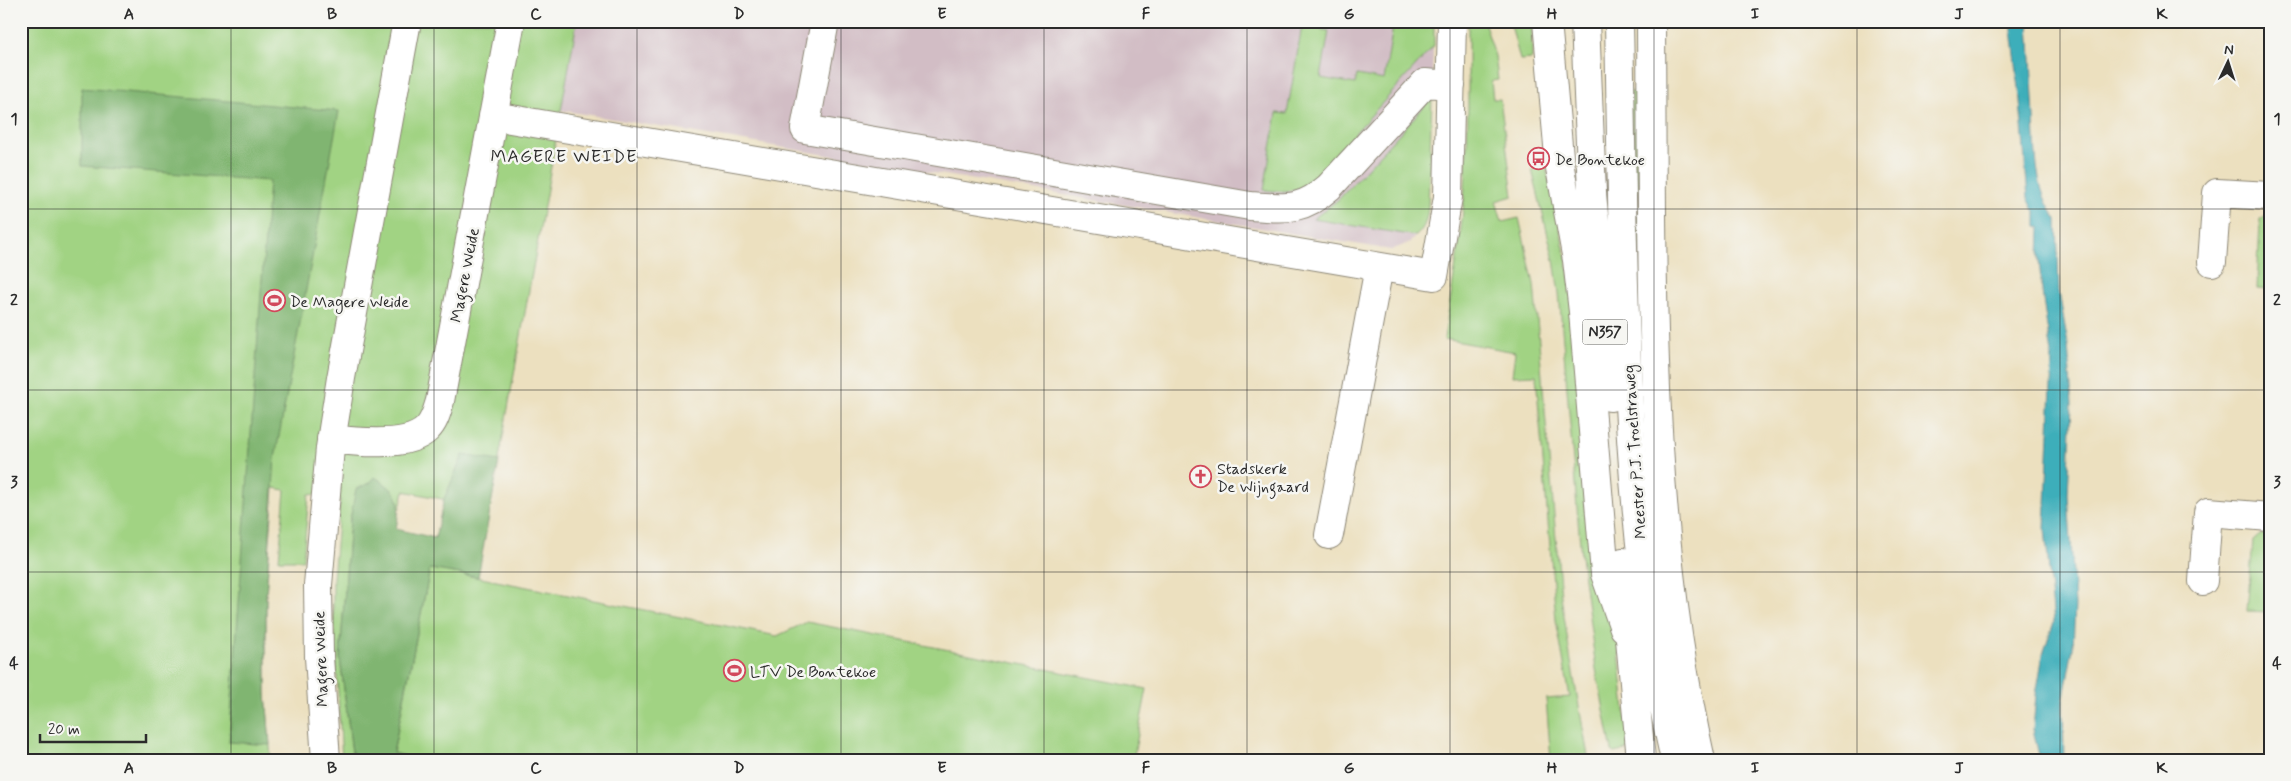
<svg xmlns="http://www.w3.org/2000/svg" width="2291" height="781" font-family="Mynerve,sans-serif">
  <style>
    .industrial { fill: #d2bdc5 }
    .green { fill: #a1d383; stroke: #667f57 }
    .forest { fill: #80b571; stroke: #56704e }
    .water { fill: #3eaeba; stroke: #346c72 }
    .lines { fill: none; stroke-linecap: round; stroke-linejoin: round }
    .minor-casing { stroke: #8c8675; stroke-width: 30 }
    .major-casing { stroke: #8c8675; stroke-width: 30 }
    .minor { stroke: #fff; stroke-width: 28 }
    .major { stroke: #fff; stroke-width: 28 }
    .grid { fill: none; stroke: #2b2b2b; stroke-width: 1; stroke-opacity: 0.55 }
    .labels { text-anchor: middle; stroke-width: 5; stroke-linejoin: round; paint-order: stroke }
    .shield { fill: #f6f6f2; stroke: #686867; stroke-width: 1 }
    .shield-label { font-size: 15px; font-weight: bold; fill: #2b2b2b }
    .poi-label { font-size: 16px; fill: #2b2b2b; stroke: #f6f6f2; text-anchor: start }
    .street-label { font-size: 16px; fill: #2b2b2b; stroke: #f6f6f2 }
    .neighbourhood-label { font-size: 18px; letter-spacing: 1px; fill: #2b2b2b; stroke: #f6f6f2 }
    .neatline { fill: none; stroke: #2b2b2b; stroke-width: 2 }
    .grid-label { font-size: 16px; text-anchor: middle; font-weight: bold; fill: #2b2b2b }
  </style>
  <rect width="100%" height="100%" fill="#f6f6f2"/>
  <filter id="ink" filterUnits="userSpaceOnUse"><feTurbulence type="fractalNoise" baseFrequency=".02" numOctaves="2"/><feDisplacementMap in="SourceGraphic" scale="10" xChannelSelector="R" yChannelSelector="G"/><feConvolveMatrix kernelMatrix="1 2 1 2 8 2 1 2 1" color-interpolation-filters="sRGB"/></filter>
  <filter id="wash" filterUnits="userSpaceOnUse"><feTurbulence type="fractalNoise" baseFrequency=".0096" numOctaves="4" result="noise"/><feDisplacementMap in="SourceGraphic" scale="20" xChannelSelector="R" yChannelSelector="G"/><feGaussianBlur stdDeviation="1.12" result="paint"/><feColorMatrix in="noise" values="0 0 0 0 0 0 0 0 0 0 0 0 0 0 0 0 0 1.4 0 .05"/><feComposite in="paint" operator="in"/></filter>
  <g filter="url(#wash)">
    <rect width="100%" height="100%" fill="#ece0bf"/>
    <path class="industrial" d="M577,21H1434L1427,219L1422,230L1409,243L1391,250L560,110Z"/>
    <path class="green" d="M21,21H577L490,509L404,491L400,508L354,501L350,520L340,658L353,760H342L333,608V579L340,499L309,494L303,560H279L285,490L274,488L266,595V693L271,760H21Z
      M1394,21H1434V46L1308,185C1293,192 1281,192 1264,190L1277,113L1287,114L1302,26L1329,31L1321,78L1355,84L1357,75L1384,80Z
      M1468,21H1484L1495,56L1498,80L1491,81L1493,99H1500L1513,196L1496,201L1502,222L1519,218L1534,284L1561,596L1571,662L1588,756L1551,760L1546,699L1570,697L1556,620L1536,375L1512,376L1515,352L1444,339C1451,293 1460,247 1464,200C1469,140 1468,81 1468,21Z
      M1510,21H1532V59L1520,60Z
      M1636,85H1643L1647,373L1637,374L1629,92H1636Z
      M1432,98L1428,207C1427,219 1425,228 1416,236L1313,219L1339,199Z
      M1546,167L1567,261L1617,632L1629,749L1615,753L1612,751L1596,669L1581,556L1559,293L1554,260L1532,170Z
      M2270,214V290L2257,289L2260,220Z
      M2270,533V612L2247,611L2253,541L2260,535Z
      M430,568L777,636L807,622L1147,689L1133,760H422L393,754Z"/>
    <path class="forest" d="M82,88L339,111L275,458L266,595V693L270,745L229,742L269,181L82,166Z
      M463,455L499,461L478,577L430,569L393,753L422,760H353L340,658L350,520L356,489L370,483L375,477C402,495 401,499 396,529L435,538L444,499Z"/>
    <path class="water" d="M2011,21H2029C2031,53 2032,85 2034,117C2036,151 2034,191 2057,219L2059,292L2068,344L2072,404L2068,495L2075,605L2073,648L2063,703L2064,760H2040L2033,729L2036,695L2043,654L2054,622L2045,529L2052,361L2043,300L2039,261L2040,227L2036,226V214L2028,198L2019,89Z"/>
  </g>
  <g filter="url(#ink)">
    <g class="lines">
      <defs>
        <path id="minor" d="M825,21L805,129L1250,206C1285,208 1301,212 1329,187L1425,83L1451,85
          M1547,21L1560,168L1577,260L1583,312L1605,574L1624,628
          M1651,21C1653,268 1646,517 1701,760
          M493,116L1434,276L1448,197L1452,21
          M2212,262L2217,193L2270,196
          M331,439C355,442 408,448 427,429C435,421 437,411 440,401L511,21
          M1329,535L1379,267
          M2203,581L2208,512L2270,517
          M326,760L319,657L318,585L330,448L341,378L407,21"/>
        <path id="major" d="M1585,21L1592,193L1610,397
          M1619,21C1624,267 1620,518 1675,760
          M1623,562L1641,760"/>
      </defs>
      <use href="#minor" class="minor-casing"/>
      <use href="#major" class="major-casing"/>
      <use href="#minor" class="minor"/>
      <use href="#major" class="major"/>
    </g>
  </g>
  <path class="grid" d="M231,21V760M434,21V760M637,21V760M841,21V760M1044,21V760M1247,21V760M1450,21V760M1654,21V760M1857,21V760M2060,21V760M21,209H2270M21,390H2270M21,572H2270"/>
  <defs>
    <symbol id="bus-ring" viewBox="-11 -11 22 22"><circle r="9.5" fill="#f6f6f2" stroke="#d1495b" stroke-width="1.5"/><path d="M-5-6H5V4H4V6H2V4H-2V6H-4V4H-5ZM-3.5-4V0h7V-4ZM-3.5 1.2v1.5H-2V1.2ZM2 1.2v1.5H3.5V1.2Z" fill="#d1495b"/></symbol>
    <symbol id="stadium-ring" viewBox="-11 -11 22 22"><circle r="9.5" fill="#f6f6f2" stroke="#d1495b" stroke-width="1.5"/><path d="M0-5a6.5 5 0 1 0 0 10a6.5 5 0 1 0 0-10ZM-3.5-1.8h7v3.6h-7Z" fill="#d1495b"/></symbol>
    <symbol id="church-ring" viewBox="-11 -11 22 22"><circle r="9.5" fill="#f6f6f2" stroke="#d1495b" stroke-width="1.5"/><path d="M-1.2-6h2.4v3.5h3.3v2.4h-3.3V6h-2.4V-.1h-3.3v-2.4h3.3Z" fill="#d1495b"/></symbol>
  </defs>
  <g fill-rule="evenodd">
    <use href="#bus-ring" x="1526" y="146" width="25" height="25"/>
    <use href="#stadium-ring" x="262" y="288" width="25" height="25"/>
    <use href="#church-ring" x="1188" y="464" width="25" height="25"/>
    <use href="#stadium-ring" x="722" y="658" width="25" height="25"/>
  </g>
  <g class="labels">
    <rect class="shield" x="1582.5" y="319.5" width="45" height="25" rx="4"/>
    <g class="shield-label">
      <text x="1605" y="337">N357</text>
    </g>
    <g class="poi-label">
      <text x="1555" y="165">De Bontekoe</text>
      <text x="290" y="307">De Magere Weide</text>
      <text x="1217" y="474">Stadskerk<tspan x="1217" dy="18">De Wijngaard</tspan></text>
      <text x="750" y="677">LTV De Bontekoe</text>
    </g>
    <g class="street-label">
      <text transform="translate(464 275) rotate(-79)" y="6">Magere Weide</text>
      <text transform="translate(1634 452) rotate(-94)" y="6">Meester P.J. Troelstraweg</text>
      <text transform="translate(320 659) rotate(-92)" y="6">Magere Weide</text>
    </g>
    <g class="neighbourhood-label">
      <text x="564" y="162">MAGERE WEIDE</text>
    </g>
  </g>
  <rect width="2291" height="781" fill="none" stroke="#f6f6f2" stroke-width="55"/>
  <g transform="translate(2228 62) rotate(4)" stroke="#f6f6f2" stroke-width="4" paint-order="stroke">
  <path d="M0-4L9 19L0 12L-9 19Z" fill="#2b2b2b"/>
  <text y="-8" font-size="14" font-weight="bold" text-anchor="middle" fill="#2b2b2b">N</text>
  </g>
  <path d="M40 734v8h106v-8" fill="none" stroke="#2b2b2b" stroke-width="2.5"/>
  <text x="48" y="734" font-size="15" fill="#2b2b2b" stroke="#f6f6f2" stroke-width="4" paint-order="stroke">20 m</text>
  <rect x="28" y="28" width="2236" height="726" class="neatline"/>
  <g class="grid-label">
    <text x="129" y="19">A</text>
    <text x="332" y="19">B</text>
    <text x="536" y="19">C</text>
    <text x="739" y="19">D</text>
    <text x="942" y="19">E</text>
    <text x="1146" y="19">F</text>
    <text x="1349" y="19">G</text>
    <text x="1552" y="19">H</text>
    <text x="1755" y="19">I</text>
    <text x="1959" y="19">J</text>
    <text x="2162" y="19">K</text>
    <text x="14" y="124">1</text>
    <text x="2277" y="124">1</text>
    <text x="14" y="305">2</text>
    <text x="2277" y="305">2</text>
    <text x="14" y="487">3</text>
    <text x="2277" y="487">3</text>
    <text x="14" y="668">4</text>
    <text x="2277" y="668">4</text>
    <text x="129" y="773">A</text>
    <text x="332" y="773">B</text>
    <text x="536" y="773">C</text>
    <text x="739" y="773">D</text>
    <text x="942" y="773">E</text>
    <text x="1146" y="773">F</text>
    <text x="1349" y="773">G</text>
    <text x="1552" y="773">H</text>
    <text x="1755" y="773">I</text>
    <text x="1959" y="773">J</text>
    <text x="2162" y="773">K</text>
  </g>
</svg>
